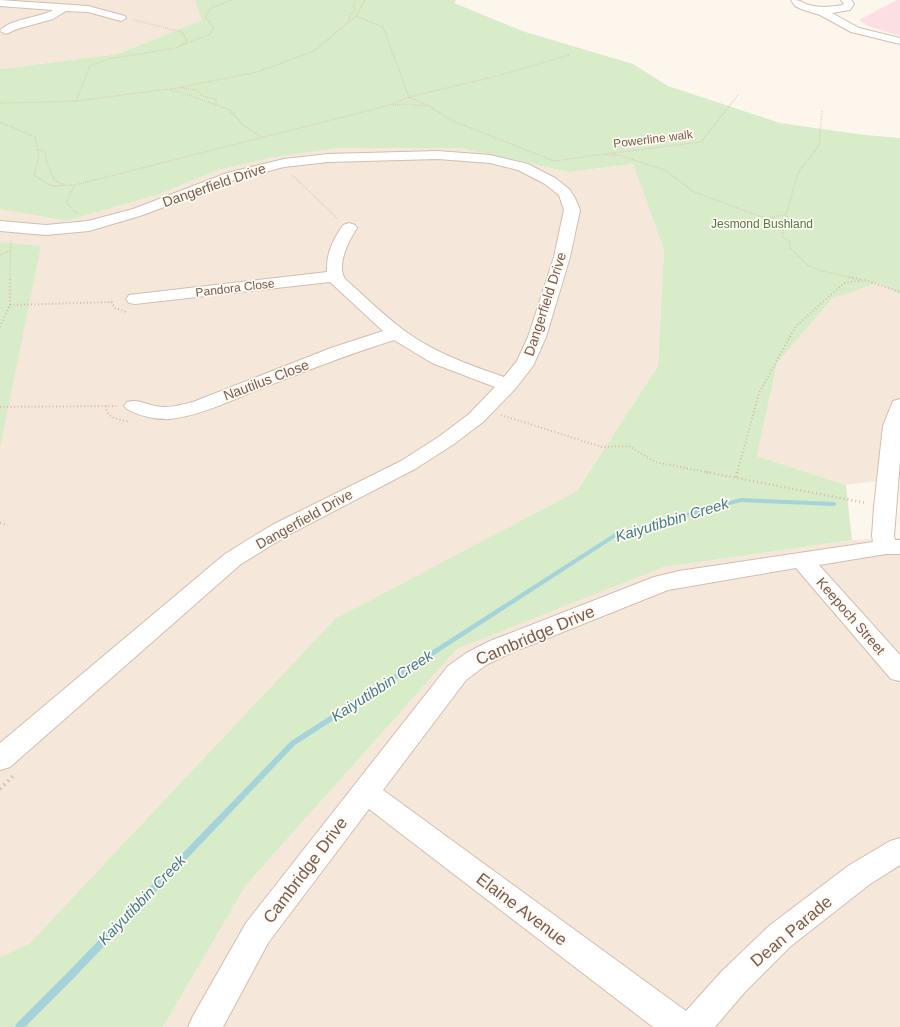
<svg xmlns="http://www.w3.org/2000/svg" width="900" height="1027" font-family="Helvetica,sans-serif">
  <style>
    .residential { fill: #f5e8da }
    .medical { fill: #fbdfe3 }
    .green { fill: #d8ecc9 }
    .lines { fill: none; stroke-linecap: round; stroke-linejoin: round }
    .stream { fill: #a5d3da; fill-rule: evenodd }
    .street-casing { stroke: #d1beb0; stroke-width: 2 }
    .path-far3 { stroke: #d9b8a5; stroke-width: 1.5; stroke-dasharray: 0.5 1.5; stroke-linecap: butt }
    .path-far2 { stroke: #d9b8a5; stroke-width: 2; stroke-dasharray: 1 2.5; stroke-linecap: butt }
    .path-far1 { stroke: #d9b8a5; stroke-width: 2.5; stroke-dasharray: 1 3; stroke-linecap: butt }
    .path { stroke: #d9b8a5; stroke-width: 3.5; stroke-dasharray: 1.5 4; stroke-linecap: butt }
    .street { fill: #fff; fill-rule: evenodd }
    .labels { text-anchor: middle; stroke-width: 3.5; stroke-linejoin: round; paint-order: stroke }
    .far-street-label { font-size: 12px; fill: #7a5c4d; stroke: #fffaf3 }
    .far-park-label { font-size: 12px; fill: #537a41; stroke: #fffaf3 }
    .street-label { font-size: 14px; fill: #7a5c4d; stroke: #fffaf3 }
    .water-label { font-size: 15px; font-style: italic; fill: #437c86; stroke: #fffaf3 }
    .near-street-label { font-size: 17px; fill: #7a5c4d; stroke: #fffaf3 }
  </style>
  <rect width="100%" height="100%" fill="#fdf6ec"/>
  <path class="residential" d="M0,0H195L203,20L118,54L0,69Z
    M338,148H460L569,172L633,164L664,250L658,366L577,491L335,620L29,944L0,957V209L66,221L157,195L218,170L270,158Z
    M877,283L900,294V478L846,485L757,456L777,363L832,299Z
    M900,538V1027H163L246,885L457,649L664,567L852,540Z"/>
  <path class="medical" d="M897,0H900V36L868,26L859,20Z"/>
  <path class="green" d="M195,0H456L454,3L522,31L633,64L668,86L780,123L865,135L900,138V294L877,283L832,299L777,363L757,456L846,485L852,540L664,567L457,649L246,885L163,1027H0V957L29,944L335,619L577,491L658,366L664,250L633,164L569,172L460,148H338L270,158L218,170L157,195L66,221L0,209V69L118,54L202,20Z
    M0,242L41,246L0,448Z"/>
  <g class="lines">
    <path class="stream" d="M741,498L834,502L837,504L834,506L741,502L619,535L295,745L74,978L25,1027H15L16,1024L68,972L291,741L615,533Z"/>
    <defs>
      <path id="street" d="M0,0L88,6L125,16L126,18L121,21L88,12L66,11L53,19L17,29L6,34L0,31C9,19 39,18 53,10L0,6Z
        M791,0C802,0 800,2 809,5C819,8 832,7 842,5L844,4L841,0H851L854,4L850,10L832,13L859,28L900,38V44L851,32L820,15L801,9L795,6Z
        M438,151L490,155L528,164L555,178L569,189L575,198L580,210L570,257L546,337L533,366L515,389L483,422L454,444L415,469L288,535L241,564L10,767L0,770V743L225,554L272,525L401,461L440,436L469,414L495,387L432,363L394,340C349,354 306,371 262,388C232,400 202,415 170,419C159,420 131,415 124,406L127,402C138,399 145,404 155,406C168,409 180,405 193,402L331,348L383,331L330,282L135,304L129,303L126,299L129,295L327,272C326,253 333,240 343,225L349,223L355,225L357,228C349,240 336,265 345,279C367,298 388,320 412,336C441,355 472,366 504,377L517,361L528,337L554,257L564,210L559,195L545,184L518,170L490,163L438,159L328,162L284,167L237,179L143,215L89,231L46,235L0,231V221L46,225L88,221L133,209L227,173L284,159L328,154Z
        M900,399V461L894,536L895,540H900V554H886L819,565L900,655V681L891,679L796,568L668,590L508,654L486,665L466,680L383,790L686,1011L722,971L769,926L848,866L890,841L900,838V865L870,884L791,946L744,993L715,1027H653L369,809L268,943L223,1027H188L193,1016L246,923L448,666L468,652L490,641L654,577L679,571L873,542L872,536L874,507L883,426L893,401Z"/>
    </defs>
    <use href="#street" class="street-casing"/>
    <path class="path-far3" d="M356,16L383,27L409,97L429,106L453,121L554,161L597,155H618L665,170L694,192L765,218L786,215
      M349,21L350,15L355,10L353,5L356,0
      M180,46L210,34L214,28L205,17L211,8L232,0
      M180,88L197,90L202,96L216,99V104
      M170,90L183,93L230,110L244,126L262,137
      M76,101L90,66L108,59L176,48L187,41L182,32L134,20
      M0,103L76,101L177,88L257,72L314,51L356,16L365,0
      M393,105L410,104L426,106
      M822,111L819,145L798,173L786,215L788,220L784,225L782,237L790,242V248L807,265L818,270L854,278
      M0,122L35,137L39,155L34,175L51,186L75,185
      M38,149L45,152L47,163L55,181L65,185
      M605,154L701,142L738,95
      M292,175L338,219
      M77,214L66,202L75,185L390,105L409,97L497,76L569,55
      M0,255L10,251
      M10,278L11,240"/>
    <path class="path-far2" d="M849,277L862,280
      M111,302L115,308L126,312
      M10,305L115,302
      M0,327L10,305V277
      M106,406C106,419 119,419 130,422
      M0,407L116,406
      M501,415L602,447L629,446L655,462L711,473
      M737,473L759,393L796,326L844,283L865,280L900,292"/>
    <path class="path-far1" d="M706,472L866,503
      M736,477L737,472
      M0,523L8,525"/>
    <path class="path" d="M0,789L14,775"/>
    <use href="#street" class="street"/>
  </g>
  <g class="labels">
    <g class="far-street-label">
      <text transform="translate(653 139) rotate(-7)" y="4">Powerline walk</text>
      <text transform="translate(235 288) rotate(-7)" y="4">Pandora Close</text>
    </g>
    <g class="far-park-label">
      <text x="762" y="228">Jesmond Bushland</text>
    </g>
    <g class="street-label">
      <text transform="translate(214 185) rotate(-19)" y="5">Dangerfield Drive</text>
      <text transform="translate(545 304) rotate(-72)" y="5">Dangerfield Drive</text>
      <text transform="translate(266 380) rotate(-21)" y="5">Nautilus Close</text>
      <text transform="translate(304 519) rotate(-29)" y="5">Dangerfield Drive</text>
      <text transform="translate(851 616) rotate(49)" y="5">Keepoch Street</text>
    </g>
    <g class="water-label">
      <text transform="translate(672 520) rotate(-17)" y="5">Kaiyutibbin Creek</text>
      <text transform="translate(382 686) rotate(-33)" y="5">Kaiyutibbin Creek</text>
      <text transform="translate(142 900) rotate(-46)" y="5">Kaiyutibbin Creek</text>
    </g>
    <g class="near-street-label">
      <text transform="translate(535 635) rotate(-23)" y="6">Cambridge Drive</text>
      <text transform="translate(305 870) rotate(-53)" y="6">Cambridge Drive</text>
      <text transform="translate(522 909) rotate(37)" y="6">Elaine Avenue</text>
      <text transform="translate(791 931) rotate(-40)" y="6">Dean Parade</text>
    </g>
  </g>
</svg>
